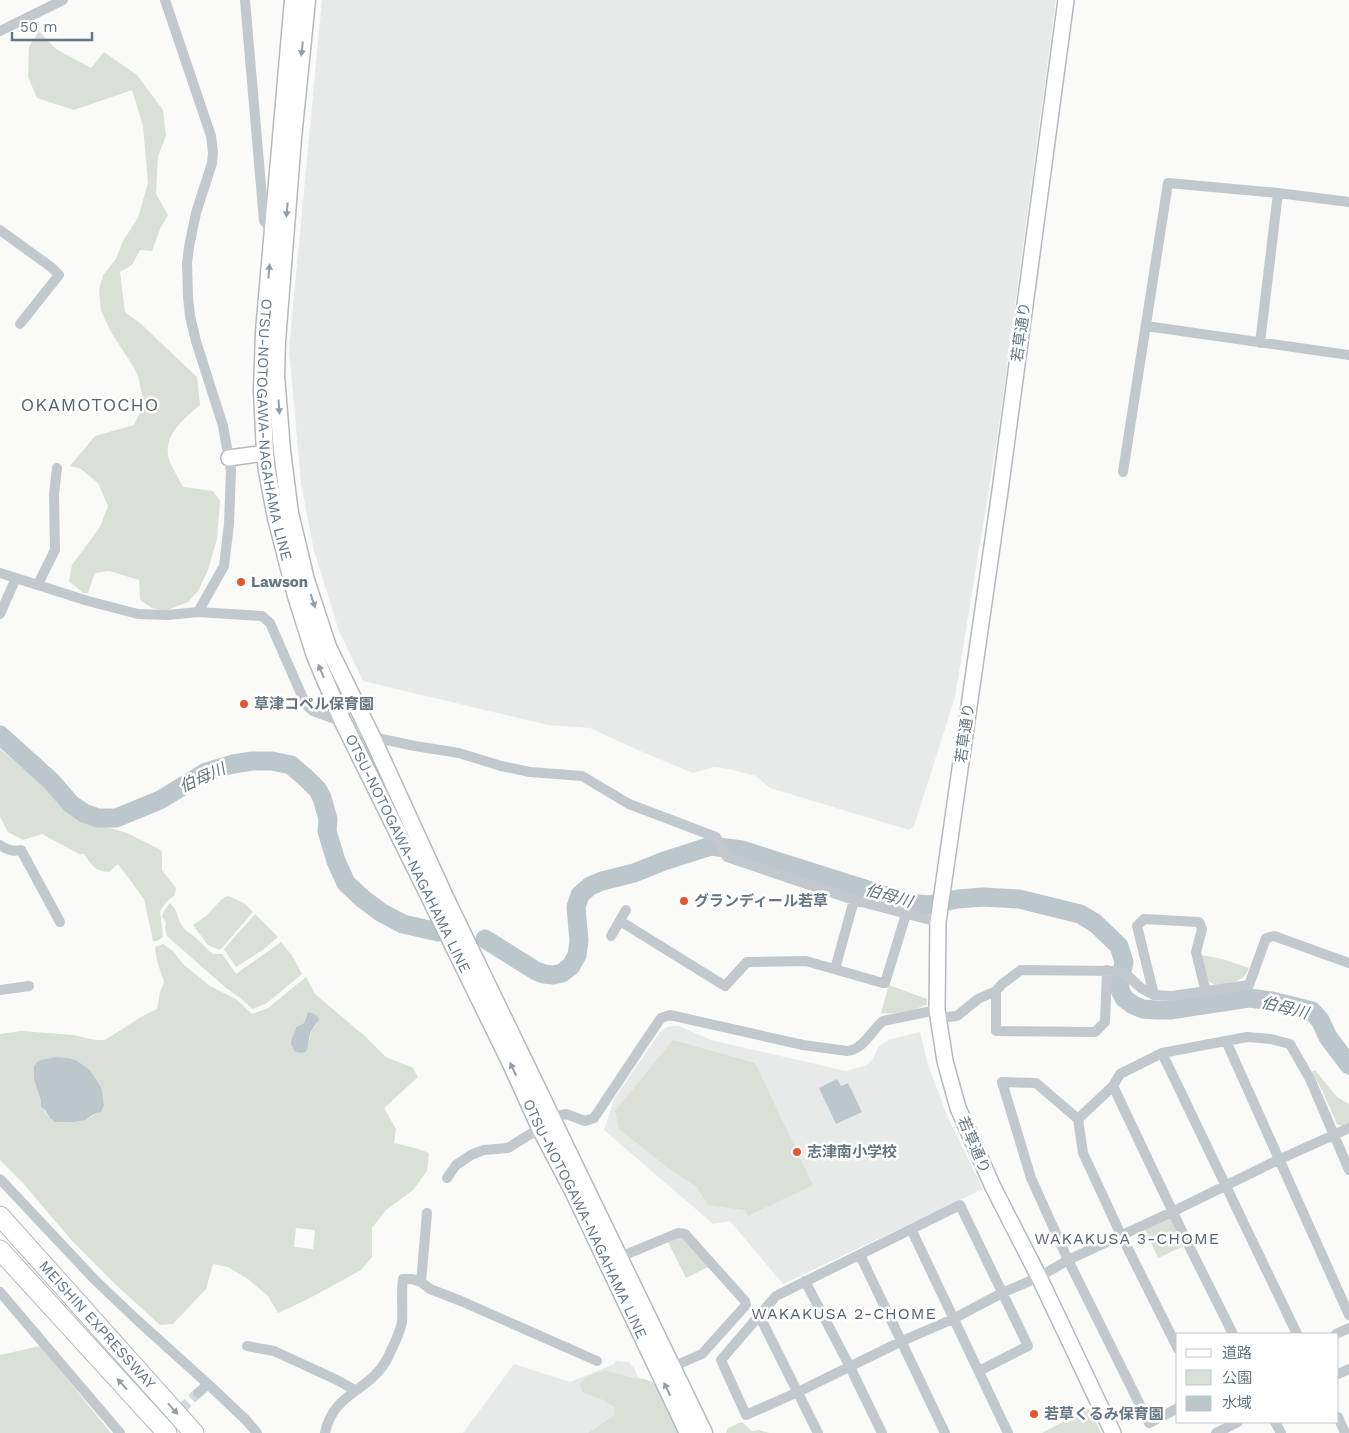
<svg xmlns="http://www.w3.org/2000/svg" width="1349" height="1433" font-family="'Work Sans','Noto Sans JP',sans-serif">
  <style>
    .built { fill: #e8e9e9 }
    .green { fill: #dadfd7; fill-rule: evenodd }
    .water { fill: #bbc7cb }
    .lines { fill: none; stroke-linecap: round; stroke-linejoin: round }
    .river { stroke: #bbc7cb; stroke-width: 19 }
    .street-tunnel { stroke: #d5d9db; stroke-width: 10; stroke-dasharray: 10 5; stroke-linecap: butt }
    .secondary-casing { stroke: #b3babf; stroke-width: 18 }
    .primary-casing { stroke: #b5babe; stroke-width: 19 }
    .highway-casing { stroke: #b4b9bd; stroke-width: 21 }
    .street { stroke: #c3c8cc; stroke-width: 10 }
    .secondary { stroke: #fff; stroke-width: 15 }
    .primary { stroke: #fff; stroke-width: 16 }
    .highway { stroke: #fff; stroke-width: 19 }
    .oneway { fill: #939fa8 }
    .poi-dot { fill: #e4572e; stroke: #fff; stroke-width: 2 }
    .labels { text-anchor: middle; stroke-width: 5; stroke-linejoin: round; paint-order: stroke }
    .street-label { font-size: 15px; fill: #657683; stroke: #fff }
    .poi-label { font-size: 15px; font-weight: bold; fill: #657683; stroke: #fff; text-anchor: start }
    .water-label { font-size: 16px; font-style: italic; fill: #60757c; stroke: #fff }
    .neighbourhood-label { font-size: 16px; letter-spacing: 1px; fill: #57646e; stroke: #fff }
    .quarter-label { font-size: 18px; letter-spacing: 1px; fill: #57646e; stroke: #fff }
  </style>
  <rect width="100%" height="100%" fill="#fafaf8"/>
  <path class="built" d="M322,0H1056L998,433L955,697L914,826L909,830L770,788L756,776L729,769L714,767L693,773L640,751L590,728L548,725L363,681L339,631L314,551L301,483L289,349Z
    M673,1026H679L711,1040L846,1071L867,1065L872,1060L879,1046L890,1039L920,1032L927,1062L948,1118L983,1189L783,1284L730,1221L713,1224L604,1130L614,1099L660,1032L667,1027Z
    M616,1361L629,1362L634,1368L638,1377L656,1383L679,1433H463L514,1364L570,1382L614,1364Z"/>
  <path class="green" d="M39,31L56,49L91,68L104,52L137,75L163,110L166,136L158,156L156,194L168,215L160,229L152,251L140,250L132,265L120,272L125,312L141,324L197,377L200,405C185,418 165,433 168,455C168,461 180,480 183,487L213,491L220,501L217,539L208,570L198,591L188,602L165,611L152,608L140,600L139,580L109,571L95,573L88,593H83L69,581L72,565L100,527L108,506L98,483L81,469L70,466L95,436L134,425L144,404L138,376L133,366L111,332L101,311L99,290L103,275L116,259L123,241L138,218L148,183L143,126L132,90L74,110L37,98L28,77L29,47Z
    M0,749L86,821L127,833L159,849L162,852V870L176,888L174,896L167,901L160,911L163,937L157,941H153L144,899L118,864L109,872C94,871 92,865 84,854H79L42,834L23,840L8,832L0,817Z
    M228,896L244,903L253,912L220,950L208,945L193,925L206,916L222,899Z
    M170,903C179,911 176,918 183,927C186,932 192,934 195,937C202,943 206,949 213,954H222L236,974L281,942L293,957L302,974L267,1003L253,1009L240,998L226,988L167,936L165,929L166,922L162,917L164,911Z
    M255,914L278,937L264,949L236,967L224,949Z
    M163,944L173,951L183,964L210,986L236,999L252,1014L268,1008L306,977L315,994L367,1038L386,1057L413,1068L418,1077L384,1108L396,1129L394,1143L415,1148L429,1153L427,1171L413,1190L386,1210L372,1228V1257L361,1270L308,1299L278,1313L268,1296L248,1279L228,1267L213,1264L206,1289L173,1324L160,1325L116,1285L73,1242L22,1182L0,1160V1034L21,1031L73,1035L96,1040H105L141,1017L157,1009L160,992L164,982L157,961L155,947ZM306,1016L319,1020L312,1030L306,1052L301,1053L295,1052L291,1040L294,1037L296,1027L304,1023ZM55,1057L69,1058L76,1060L90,1070L99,1084L104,1105C91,1120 85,1121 66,1122C63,1122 57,1123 54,1121C49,1119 46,1111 41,1107V1101L34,1080V1066L38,1062ZM296,1228L315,1230L313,1249L294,1247Z
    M1201,955L1222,959L1249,968C1244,983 1229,983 1215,985L1207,980Z
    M889,985L927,999V1004C918,1010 892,1015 881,1013Z
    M673,1040L755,1063L813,1185L748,1216L745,1210L708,1205L697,1187L667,1167L619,1129L615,1111Z
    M1315,1070L1337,1097L1349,1104V1123L1342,1126L1337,1124L1322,1090L1312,1072Z
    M1172,1212L1188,1244L1158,1258L1143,1225Z
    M678,1238L686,1240L710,1266L686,1278L668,1242Z
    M40,1346L111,1433H0V1355Z
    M607,1371L637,1379H644L654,1383L661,1392L679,1433H588L615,1415L614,1407L603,1400L582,1392L580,1383C588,1375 596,1372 607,1371Z
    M1089,1408L1101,1433H1042Z
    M742,1422L752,1431L759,1430L769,1433H726L728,1428Z"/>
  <path class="water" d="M308,1012C313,1013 318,1015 319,1020C315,1025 311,1030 310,1035C308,1041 309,1046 306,1052L301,1053L295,1052L291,1044C291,1038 295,1034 296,1027L304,1023Z
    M55,1057L69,1058L76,1060L90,1070L101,1087L104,1105L101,1112L96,1113L85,1120L75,1122H55L50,1118L45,1110L41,1107V1101L34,1080V1066L38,1061Z
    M837,1079L841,1086L848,1083L862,1112L836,1124L819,1088Z"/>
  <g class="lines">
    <path class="river" d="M0,735L51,781L71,804L84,813L98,818H116L143,807L160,800L206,772L233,764L252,761H272L291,765L307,779L318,790L322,798L328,819L327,831L336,861L346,883L363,899L382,913L403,924L438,932
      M485,939L536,971L544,974L553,975L562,973L571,966L577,955L579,941L576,907L580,895L590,886L602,881L634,873L664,861L711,846L742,850L909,903L929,905L958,899L983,897L1019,899L1080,914L1095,923L1119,946L1124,962L1120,981V990L1124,998L1133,1005L1143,1009L1156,1010H1170L1249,998L1272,1001L1312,1011L1320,1020L1328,1037L1349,1065"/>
    <path class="street-tunnel" d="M159,1430L198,1393"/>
    <defs>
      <path id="secondary" d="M1066,0L1000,491L938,922L937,1010L945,1061L958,1108L993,1187L1039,1277L1113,1433
        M229,458L265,453"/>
      <g id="primary">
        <path id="s1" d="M293,0L264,332L262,391L265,453L267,471L276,518L296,596L315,656L343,722L429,896L512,1066L540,1128L574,1193L688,1433"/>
        <path d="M307,0L293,138L277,341L276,375L282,451L290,513L306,580L328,647L372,737L446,899L704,1433"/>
      </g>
      <g id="highway">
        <path id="s2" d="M0,1216L194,1433"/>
        <path d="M0,1250L167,1433"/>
      </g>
    </defs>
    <use href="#secondary" class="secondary-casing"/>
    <use href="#primary" class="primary-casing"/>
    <use href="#highway" class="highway-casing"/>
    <path class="street" d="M165,0L211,136L213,153L212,163L196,213L189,247L187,263L188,297L190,316L196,341L223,426L231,470L229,524L224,566L198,612
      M245,0L264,221L272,230
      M0,31L63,0
      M0,230L51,267L59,275L20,324
      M1146,326L1349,355
      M1260,343L1278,193
      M1123,472L1168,183L1278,193L1349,202
      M0,573L88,601L138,614L168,615L198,612L262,616L270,623L306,705L313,711L343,722L372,737L415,746L459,753L501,766L530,772L582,776L629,804L716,837L727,857L854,900L938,922
      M38,584L55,550L54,494L57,468
      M0,614L16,578
      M0,845C7,850 13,852 21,850L60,922
      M620,921L725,986L747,962L806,961L883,983H885L906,914
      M611,936L626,910
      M835,969L854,900
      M0,990L29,986
      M996,991V1031L1095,1032L1105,1022L1107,970
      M1154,995L1137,926L1144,919L1199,922L1202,929L1196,952L1206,992
      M938,1018L957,1016L978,999L996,991L1002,984L1021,970L1116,971L1127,975L1141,988L1154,995L1172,996L1249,985L1266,938L1274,936L1349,963
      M1226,1041L1349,1315
      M1162,1053L1297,1334
      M1113,1086L1188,1244L1233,1334
      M1078,1119L1113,1086L1120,1074L1162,1053L1247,1037L1271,1039L1290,1044L1310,1079L1349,1170
      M447,1178L456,1165L471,1155L484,1150L508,1148L540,1128L551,1117L566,1114L585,1121L594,1118L650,1034L661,1018L670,1015L803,1045L847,1051C864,1049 871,1031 883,1021L937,1010
      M0,1179L95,1280L137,1320L208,1384L246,1420L257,1433
      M911,1229L1008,1433
      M860,1255L945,1433
      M615,1259L678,1233L685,1234L745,1301L746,1305L702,1354L672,1367
      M805,1281L850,1367L882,1433
      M421,1282L427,1213
      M0,1292L120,1433
      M759,1315L818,1433
      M1336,1334L1349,1328
      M247,1346L274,1351L337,1380L355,1390
      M1178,1349L1121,1235L1083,1153L1078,1119L1036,1083L1002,1082L1031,1178L1068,1260L1149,1423L1178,1408
      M979,1371L1028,1346L960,1205L776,1296L721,1360L746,1415L798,1392L902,1341L953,1319L1002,1293L1039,1277L1068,1260L1172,1212L1278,1160L1349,1128
      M1338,1374L1349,1369
      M198,1393L208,1384
      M1338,1417L1345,1433
      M1275,1422L1281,1433
      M325,1433C333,1393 369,1391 386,1361C391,1351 400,1333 402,1322C403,1308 401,1293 403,1279H412L421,1282L430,1289L461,1301L597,1361
      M1216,1433L1238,1422"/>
    <use href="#secondary" class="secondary"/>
    <use href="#primary" class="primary"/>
    <use href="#highway" class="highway"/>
  </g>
  <defs><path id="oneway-solid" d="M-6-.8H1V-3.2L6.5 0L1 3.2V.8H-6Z" transform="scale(1.25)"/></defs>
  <g class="oneway">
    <use href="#oneway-solid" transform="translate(302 49) rotate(96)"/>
    <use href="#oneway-solid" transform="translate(287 210) rotate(95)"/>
    <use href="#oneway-solid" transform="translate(269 271) rotate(-85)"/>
    <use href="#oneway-solid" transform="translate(279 407) rotate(86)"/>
    <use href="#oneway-solid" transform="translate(313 601) rotate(72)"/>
    <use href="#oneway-solid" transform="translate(321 671) rotate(-113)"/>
    <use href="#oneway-solid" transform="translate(513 1069) rotate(-115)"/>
    <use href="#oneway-solid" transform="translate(122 1384) rotate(-132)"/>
    <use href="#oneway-solid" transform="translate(667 1389) rotate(-115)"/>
    <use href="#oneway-solid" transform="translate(173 1409) rotate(48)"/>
  </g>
  <g class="poi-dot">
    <circle cx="241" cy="582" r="5"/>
    <circle cx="244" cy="704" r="5"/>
    <circle cx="684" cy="901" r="5"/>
    <circle cx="797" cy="1152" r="5"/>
    <circle cx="1034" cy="1414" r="5"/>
  </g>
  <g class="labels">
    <g class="street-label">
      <text transform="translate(1021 332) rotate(-82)" y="5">若草通り</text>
      <text dy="5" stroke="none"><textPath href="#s1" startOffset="432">OTSU-NOTOGAWA-NAGAHAMA LINE</textPath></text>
      <text transform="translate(965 733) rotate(-82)" y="5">若草通り</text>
      <text dy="5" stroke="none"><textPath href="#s1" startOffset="882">OTSU-NOTOGAWA-NAGAHAMA LINE</textPath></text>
      <text transform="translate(974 1145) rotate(67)" y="5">若草通り</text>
      <text dy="5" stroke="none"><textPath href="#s1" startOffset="1288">OTSU-NOTOGAWA-NAGAHAMA LINE</textPath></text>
      <text dy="5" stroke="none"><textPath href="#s2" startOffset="146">MEISHIN EXPRESSWAY</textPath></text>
    </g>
    <g class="poi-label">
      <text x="251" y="587">Lawson</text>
      <text x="254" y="709">草津コペル保育園</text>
      <text x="694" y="906">グランディール若草</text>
      <text x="807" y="1157">志津南小学校</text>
      <text x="1044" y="1419">若草くるみ保育園</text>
    </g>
    <g class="water-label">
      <text transform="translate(202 777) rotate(-24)" y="6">伯母川</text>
      <text transform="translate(889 895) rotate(16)" y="6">伯母川</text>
      <text transform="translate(1285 1007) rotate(14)" y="6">伯母川</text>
    </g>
    <g class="neighbourhood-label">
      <text x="1127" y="1244">WAKAKUSA 3-CHOME</text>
      <text x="844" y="1319">WAKAKUSA 2-CHOME</text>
    </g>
    <g class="quarter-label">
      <text x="90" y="411">OKAMOTOCHO</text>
    </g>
  </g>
  <rect x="1176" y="1333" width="162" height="90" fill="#ffffff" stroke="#c1c8cd"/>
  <rect x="1186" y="1349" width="25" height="8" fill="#ffffff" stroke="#c1c8cd"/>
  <text x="1222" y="1358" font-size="15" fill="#657683">道路</text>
  <rect x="1186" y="1370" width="25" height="15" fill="#dadfd7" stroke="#c1c8cd"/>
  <text x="1222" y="1383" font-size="15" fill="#657683">公園</text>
  <rect x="1186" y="1396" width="25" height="15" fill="#bbc7cb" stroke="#c1c8cd"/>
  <text x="1222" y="1408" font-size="15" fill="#657683">水域</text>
  <path d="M12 32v8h80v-8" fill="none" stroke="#657683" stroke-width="2.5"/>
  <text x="20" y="32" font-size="15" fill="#657683" stroke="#ffffff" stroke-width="4" paint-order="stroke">50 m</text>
</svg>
